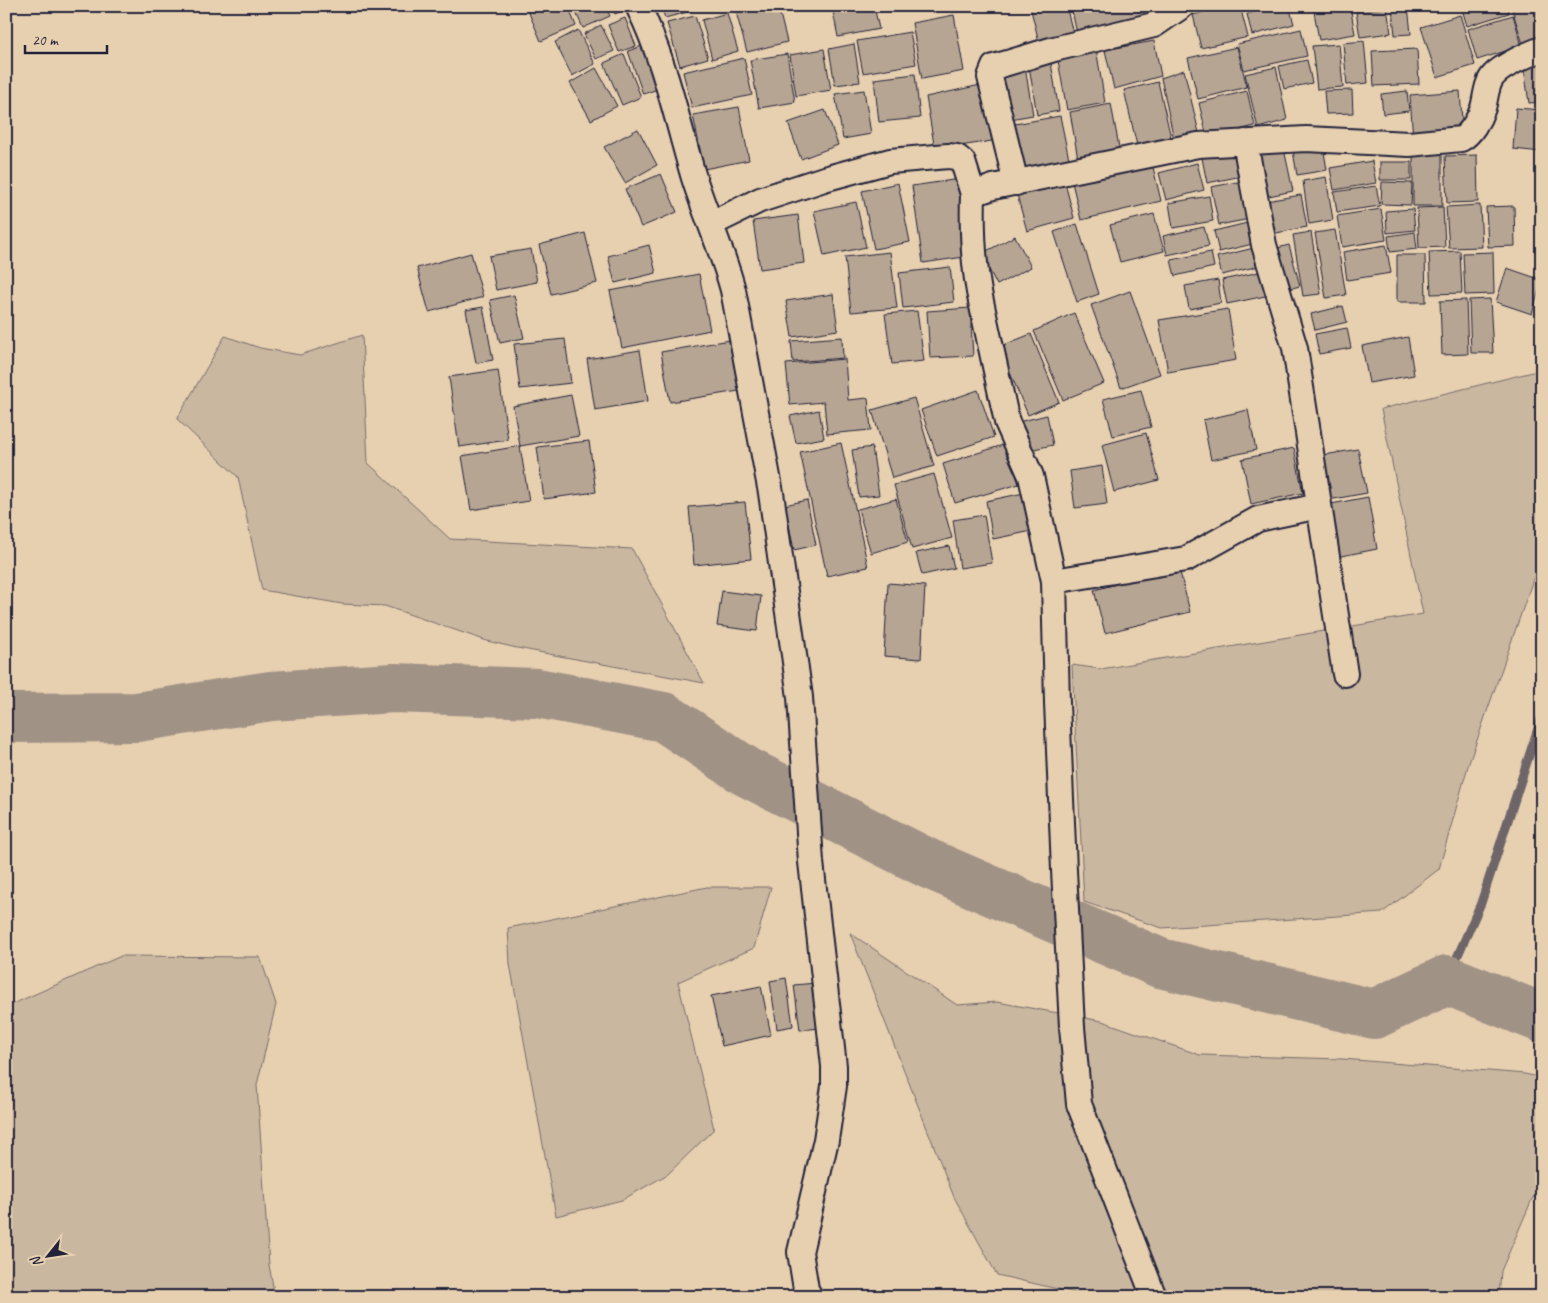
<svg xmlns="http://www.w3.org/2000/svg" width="1548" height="1303" font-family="Caveat,sans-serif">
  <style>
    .green { fill: #cab79f; stroke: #766c6d }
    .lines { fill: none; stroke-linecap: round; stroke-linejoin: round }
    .stream { stroke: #6e6568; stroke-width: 9 }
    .river { stroke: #a19286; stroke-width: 50 }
    .building { fill: #b7a593; stroke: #22223b }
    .street-casing { stroke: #22223b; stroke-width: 28 }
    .street { stroke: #e7d0b0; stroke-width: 24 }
  </style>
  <rect width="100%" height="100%" fill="#e7d0b0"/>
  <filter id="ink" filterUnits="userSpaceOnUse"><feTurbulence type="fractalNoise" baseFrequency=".02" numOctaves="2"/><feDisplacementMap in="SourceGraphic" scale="10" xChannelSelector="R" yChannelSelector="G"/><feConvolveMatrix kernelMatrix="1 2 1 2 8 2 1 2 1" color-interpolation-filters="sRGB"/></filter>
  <g filter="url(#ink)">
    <path class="green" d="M362,335L368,463L450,539L632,549L704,683L517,648L487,641L385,606L342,604L262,590L238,477L177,419L225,336L260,348L300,355Z
      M1541,370L1542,476L1537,568L1468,766L1439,869L1382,913L1162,928L1084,902L1072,665L1101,669L1423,614L1381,409Z
      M707,887H771L754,948L678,982L714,1129L668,1174L622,1200L556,1216L510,964L508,928Z
      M850,933L957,1005L997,1002L1102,1021L1200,1055L1343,1059L1525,1074L1542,1078V1198L1533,1197L1501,1271L1499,1297H1092L997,1275L954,1197Z
      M121,956L260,957L276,1004L257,1085L269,1265L275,1297H6V1007Z"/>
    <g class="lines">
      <path class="stream" d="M1447,980L1481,903L1542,716"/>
      <path class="river" d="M6,718L137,717L271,696L393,688L537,693L664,717L747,772L929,864L1160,963L1374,1014L1447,980L1542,1018"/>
    </g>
    <path class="building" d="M526,6H568L576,26L541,41Z
      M573,6H605L610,16L583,28Z
      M611,6H629L630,7L615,14Z
      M661,6H698L699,9L665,18Z
      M759,6H778L787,42L747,52L736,12Z
      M832,6H874L879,29L838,37Z
      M1030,6H1066L1074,37L1040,46Z
      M1071,6H1149L1152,22L1078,38Z
      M1227,6H1240L1248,37L1201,48L1193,15Z
      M1279,6H1289L1294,24L1252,35L1247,14Z
      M1313,6H1350L1355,34L1319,40Z
      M1392,6H1408L1411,34L1395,35Z
      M1461,6H1507L1509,13L1467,26Z
      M1511,6H1535L1542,26V41L1524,47Z
      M1387,8L1391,33L1360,37L1356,12Z
      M727,13L738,51L712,59L702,20Z
      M954,15L964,71L922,79L912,23Z
      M1460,15L1475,65L1437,77L1421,27Z
      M1513,15L1522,46L1477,60L1468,29Z
      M695,16L708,58L680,66L667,23Z
      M625,18L636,46L619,52L608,25Z
      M601,25L614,51L596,59L584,34Z
      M1301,29L1307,56L1244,70L1237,44Z
      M578,30L595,64L572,76L555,42Z
      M910,32L916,64L863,73L857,41Z
      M1154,41L1161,76L1114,89L1105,50Z
      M1364,41L1368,83L1347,85L1343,43Z
      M854,44L860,82L835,85L829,49Z
      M1339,44L1343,87L1317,89L1312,46Z
      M645,45L661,88L643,94L628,51Z
      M1237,47L1247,87L1198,99L1188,58Z
      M1096,48L1105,103L1067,110L1057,55Z
      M824,49L831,90L796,96L790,55Z
      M1417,49L1419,84L1374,86L1372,51Z
      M624,54L641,97L622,105L604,63Z
      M787,54L795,102L759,108L750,60Z
      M744,58L752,95L692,108L683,72Z
      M1542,59V102L1529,103L1523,61Z
      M1307,60L1312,83L1284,89L1279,66Z
      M1051,63L1059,111L1037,115L1029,66Z
      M1025,67L1033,115L1010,119L1001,71Z
      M1276,67L1287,120L1258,128L1245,74Z
      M596,68L617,106L591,120L570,83Z
      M1184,70L1200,137L1175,144L1161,78Z
      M915,74L920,118L879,122L874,79Z
      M1158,82L1172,142L1138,150L1124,90Z
      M985,84L998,140L935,150L926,97Z
      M864,90L871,134L843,139L835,94Z
      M1352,90L1353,113L1326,114L1324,91Z
      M1247,91L1255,126L1207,137L1199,103Z
      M1407,91L1409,111L1383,114L1381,94Z
      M1460,91L1463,136L1413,140L1410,95Z
      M1111,104L1121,158L1079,165L1070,112Z
      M739,107L749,160L704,169L693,115Z
      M1516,108L1542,110V152L1513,149Z
      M825,110L838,145L801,159L788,123Z
      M1060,116L1070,164L1024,173L1015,124Z
      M638,129L657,165L625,183L604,147Z
      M1413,144H1442V206H1413Z
      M1241,146L1247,175L1207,183L1201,153Z
      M1323,146L1327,170L1297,175L1293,151Z
      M1284,149L1293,191L1259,198L1251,156Z
      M1477,155L1478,202L1447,203L1445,156Z
      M1372,161L1376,183L1334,190L1330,168Z
      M1380,162H1411V180H1380Z
      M1152,163L1161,201L1081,220L1072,182Z
      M1197,163L1204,190L1166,200L1159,173Z
      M661,174L677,212L641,227L625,189Z
      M1326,177L1333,220L1309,224L1303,181Z
      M960,179L971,256L923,263L912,186Z
      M1064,179L1074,218L1027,231L1016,191Z
      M1248,180L1255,218L1219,225L1211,187Z
      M1382,182L1412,183L1411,205L1381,204Z
      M898,183L910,242L874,249L862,191Z
      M1376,186L1380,206L1337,212L1334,192Z
      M1301,195L1307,227L1266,235L1260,202Z
      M1209,196L1213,221L1173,228L1169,203Z
      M856,202L866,247L824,256L814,211Z
      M1480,205L1482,247L1449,248L1446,207Z
      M1514,206L1515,246L1488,247L1486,207Z
      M1443,207L1445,247L1419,248L1417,208Z
      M1381,209L1386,240L1342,247L1337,216Z
      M1413,209L1415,230L1387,233L1386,211Z
      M1154,214L1164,251L1120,262L1110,225Z
      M798,215L804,263L760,269L753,221Z
      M1256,221L1261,242L1219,252L1214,231Z
      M1077,224L1099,294L1077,302L1054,232Z
      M1204,227L1209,246L1167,255L1163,236Z
      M1335,230L1346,295L1326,298L1315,233Z
      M1311,232L1321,294L1303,296L1293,235Z
      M1415,232L1417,249L1390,252L1388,236Z
      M585,233L597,283L551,294L539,245Z
      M1015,236L1031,267L997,285L981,254Z
      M649,245L656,273L615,283L608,256Z
      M1289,245L1300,286L1280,291L1270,250Z
      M1386,245L1391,273L1347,280L1343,252Z
      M1258,247L1263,265L1222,275L1217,257Z
      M531,249L537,282L496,290L489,256Z
      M1460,251L1462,293L1431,294L1429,252Z
      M890,252L897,308L851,312L845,257Z
      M1211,252L1214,267L1175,276L1171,260Z
      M1493,252L1494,294L1465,295L1463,253Z
      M471,253L483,297L429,312L417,268Z
      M1397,255H1425L1426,302H1397Z
      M950,267L954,302L903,308L899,273Z
      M1507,268L1542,280L1532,314L1496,302Z
      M1264,271L1270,295L1227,304L1222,280Z
      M699,274L710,330L622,348L610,291Z
      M1218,280L1221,303L1189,309L1185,286Z
      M1130,291L1160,374L1121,388L1091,305Z
      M833,294L838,330L792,337L786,301Z
      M514,295L524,338L500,343L490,300Z
      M1490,299L1493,353H1471L1469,300Z
      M1466,300L1468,354L1442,355L1440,301Z
      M1343,306L1347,322L1315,330L1311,314Z
      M483,307L493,360L476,363L466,310Z
      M970,308L973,356L930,358L927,311Z
      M1228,309L1236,360L1168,372L1159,320Z
      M917,311L924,361L892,364L885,314Z
      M1074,313L1104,383L1063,400L1034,331Z
      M1347,328L1351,348L1319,354L1315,334Z
      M1031,334L1059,402L1028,415L999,347Z
      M842,337L843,358L793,362L791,341Z
      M1408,337L1414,375L1369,383L1362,346Z
      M565,339L571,383L520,389L514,344Z
      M730,340L739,391L670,402L661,352Z
      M640,350L648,401L595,410L587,359Z
      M845,359L848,400L868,398L871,430L827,434L824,402L790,405L786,364Z
      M498,370L508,440L459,447L449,377Z
      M978,390L994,437L937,456L921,410Z
      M1141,390L1151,427L1113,436L1103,399Z
      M571,395L579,436L520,446L513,406Z
      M914,398L934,466L892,478L872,410Z
      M819,410L824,438L796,443L790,416Z
      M1248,410L1256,450L1211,460L1203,420Z
      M1047,415L1053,445L1024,451L1018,422Z
      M1146,433L1159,480L1114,492L1102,445Z
      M589,441L596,492L544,499L537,447Z
      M841,443L868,567L827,576L800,452Z
      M1006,444L1019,484L955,503L943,464Z
      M520,446L529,501L471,510L462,456Z
      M872,447L879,495L859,497L852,450Z
      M1294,448L1303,493L1251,504L1242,459Z
      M1358,449L1367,493L1328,500L1319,456Z
      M1102,466L1107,504L1075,508L1070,471Z
      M934,474L952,538L912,549L894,485Z
      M1029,492L1037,530L993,539L986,501Z
      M1368,497L1377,549L1336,557L1326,505Z
      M896,499L908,542L871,553L858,509Z
      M807,500L816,545L794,550L785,505Z
      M745,502L751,559L694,565L689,507Z
      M984,515L992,563L960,568L953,520Z
      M949,546L954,568L922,575L916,553Z
      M1179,568L1190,612L1105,633L1094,590Z
      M888,583L925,586L921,659L884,656Z
      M722,591L761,596L757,631L717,626Z
      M786,978L793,1026L777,1029L770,981Z
      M816,983L821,1028L800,1030L794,985Z
      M761,986L771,1035L722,1046L711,996Z"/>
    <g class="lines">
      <defs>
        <path id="street" d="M638,6C665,60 677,121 694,178C706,216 723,252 733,290L771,493L800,697L811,862L834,1066V1086L826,1140L800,1252L806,1289L810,1297
          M1245,142L1264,245L1295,348L1345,674
          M1016,183L990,77L994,67L1054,49L1154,25L1182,6
          M973,194C972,226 973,259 979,292L1007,422L1031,476L1054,581L1057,703L1064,870L1072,1027L1079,1104L1154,1297
          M711,224L760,200L824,179L890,161L948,156L957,157L963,162L973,194L993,187L1198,145L1306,139L1409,144L1461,139C1471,134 1479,119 1483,108C1486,98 1486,83 1494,75C1502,66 1530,53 1542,49
          M1054,581L1186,559L1258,519L1319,506"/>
      </defs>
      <use href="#street" class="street-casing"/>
      <use href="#street" class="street"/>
    </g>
  </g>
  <rect width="1548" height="1303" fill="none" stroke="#e7d0b0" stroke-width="25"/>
  <rect x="12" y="12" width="1523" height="1278" fill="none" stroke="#22223b" stroke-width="2" filter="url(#ink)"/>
  <g transform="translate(48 1256) rotate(240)" stroke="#e7d0b0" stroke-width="4" paint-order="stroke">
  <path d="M0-4L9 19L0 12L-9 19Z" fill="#22223b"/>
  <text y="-8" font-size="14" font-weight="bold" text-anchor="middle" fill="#22223b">N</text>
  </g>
  <path d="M25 45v8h82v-8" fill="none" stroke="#22223b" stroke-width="2.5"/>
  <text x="32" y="45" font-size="15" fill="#22223b" stroke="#e7d0b0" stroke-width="4" paint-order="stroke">20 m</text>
</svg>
